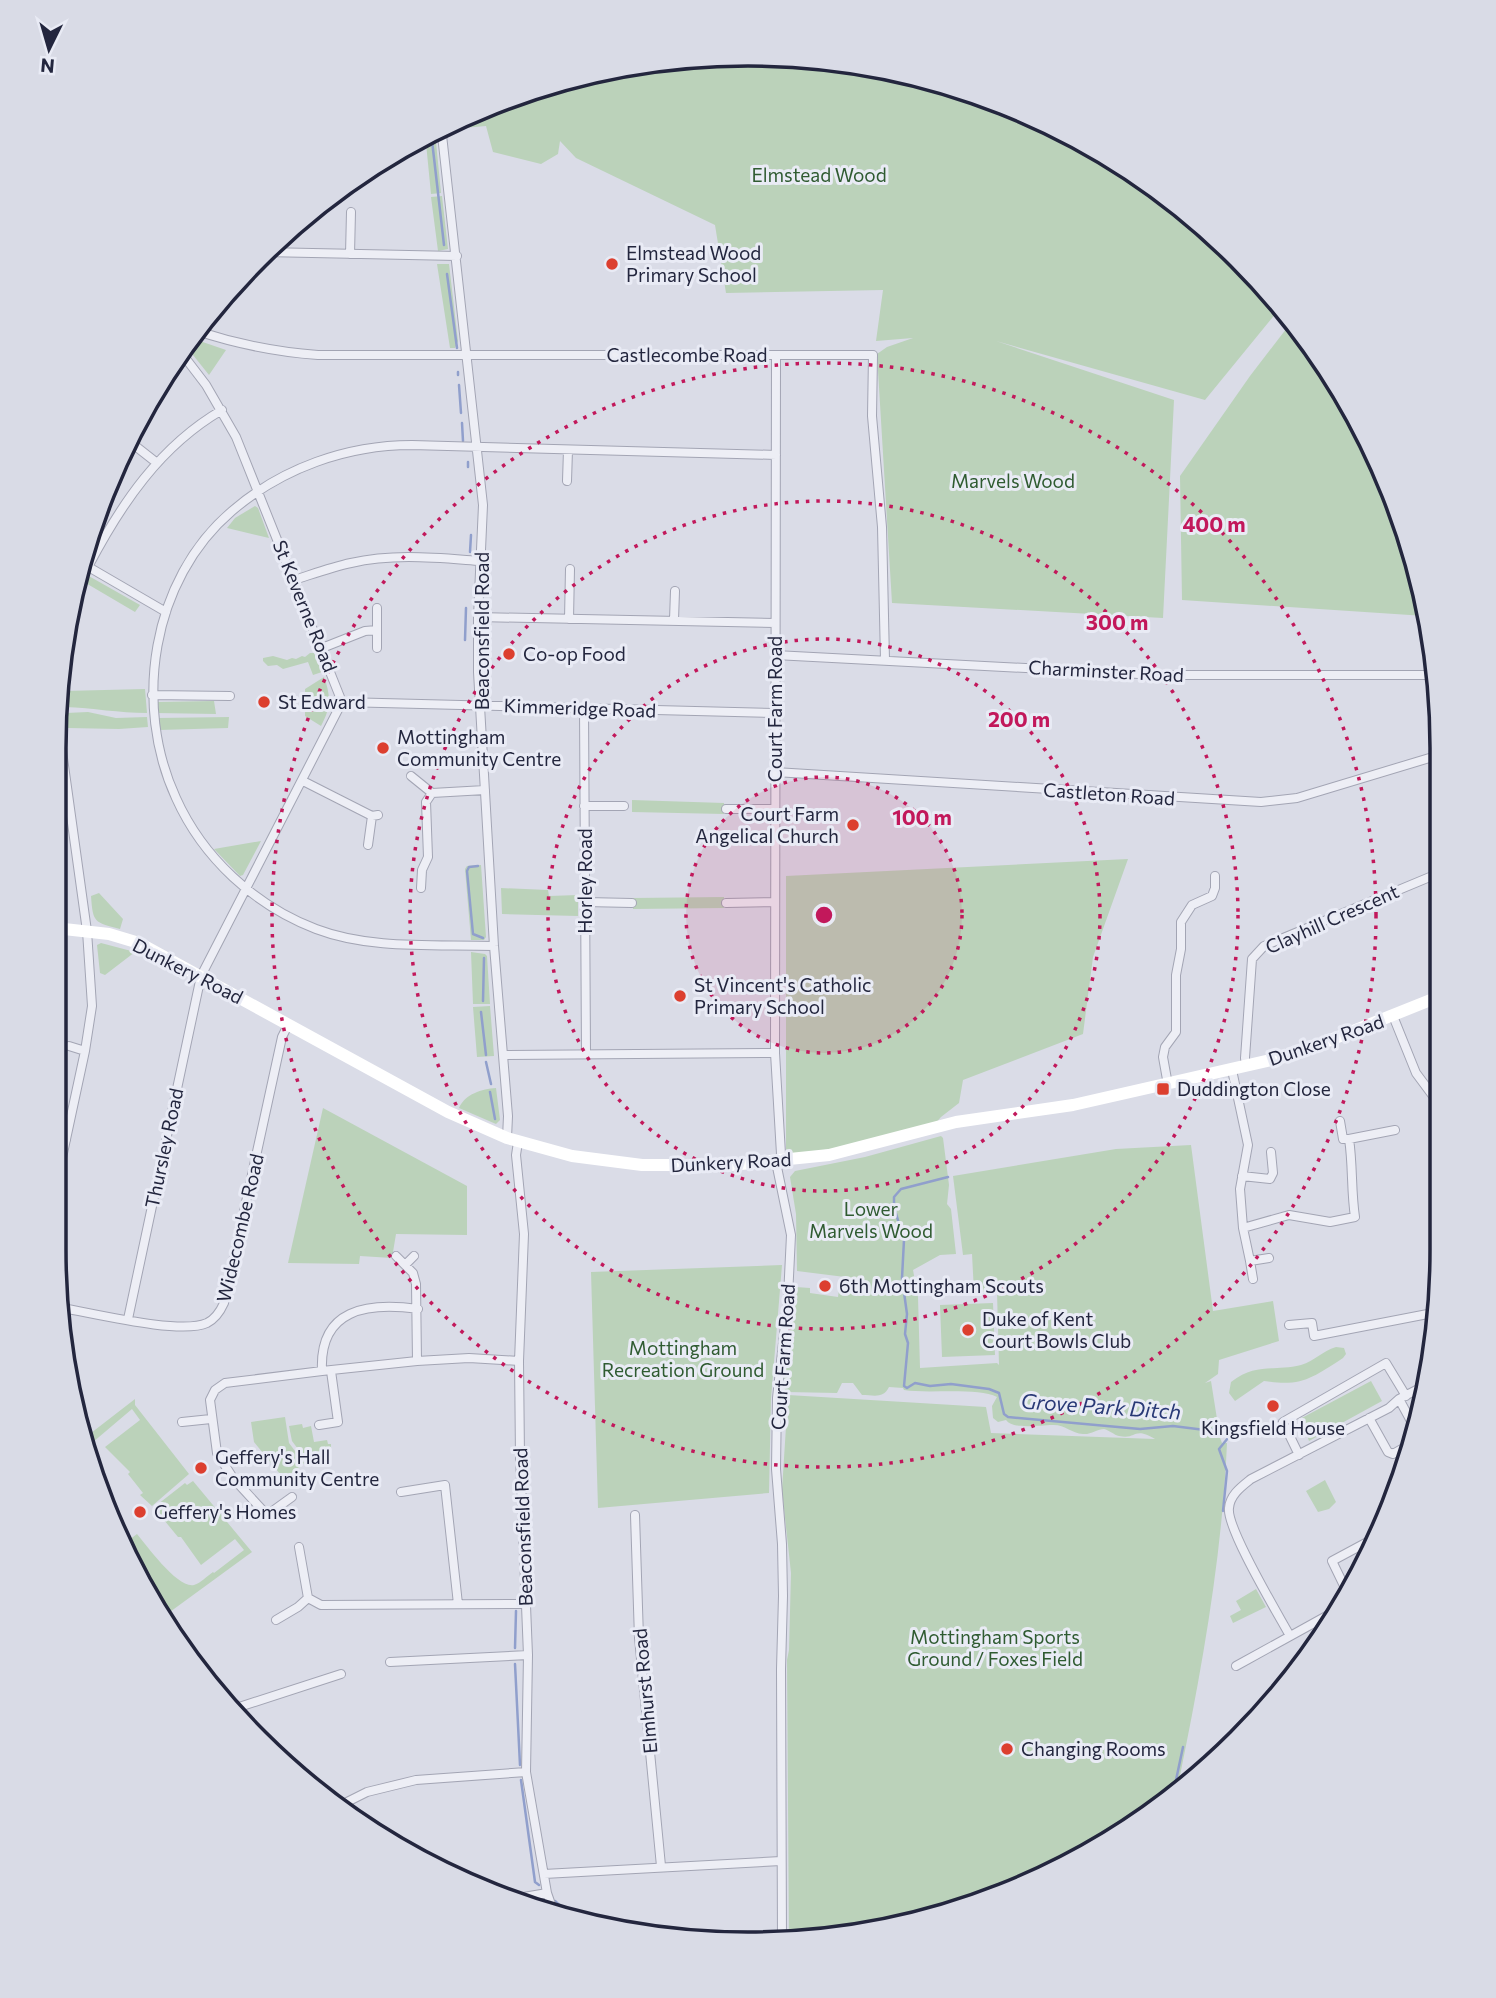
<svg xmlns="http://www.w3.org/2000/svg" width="1496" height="1998" font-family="Commissioner,sans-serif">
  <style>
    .green { fill: #bbd2ba }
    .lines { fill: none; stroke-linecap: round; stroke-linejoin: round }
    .stream { stroke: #909fcc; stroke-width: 2.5 }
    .street-casing { stroke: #a3a5b4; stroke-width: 10 }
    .street { stroke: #edeef5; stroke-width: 8 }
    .secondary { stroke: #fff; stroke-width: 12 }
    .ring { fill: none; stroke: #c2185b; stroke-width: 3.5; stroke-dasharray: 3.5 7 }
    .poi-dot { fill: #dc3f2f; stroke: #e9ebf5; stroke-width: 2.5 }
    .labels { text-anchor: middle; stroke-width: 6; stroke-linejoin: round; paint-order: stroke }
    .park-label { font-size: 19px; fill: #2f5b31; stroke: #e9ebf5 }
    .poi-label { font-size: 19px; fill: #23263e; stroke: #e9ebf5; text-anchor: start }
    .street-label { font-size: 19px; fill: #23263e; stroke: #e9ebf5 }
    .water-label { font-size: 21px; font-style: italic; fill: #293976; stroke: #e9ebf5 }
    .rim { fill: none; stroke: #23263e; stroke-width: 3.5 }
    .centre { fill: #c2185b; stroke: #e9ebf5; stroke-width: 3.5 }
    .ring-label { font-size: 21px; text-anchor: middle; font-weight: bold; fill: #c2185b; stroke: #e9ebf5; stroke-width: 6; stroke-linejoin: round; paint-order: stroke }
  </style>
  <rect width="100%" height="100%" fill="#dadce7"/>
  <path class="green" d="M703,56L839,60L971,91L1095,147L1206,227L1281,307L1205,400L996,341L1174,400L1163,618L892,603L877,354L887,347L913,338L876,341L883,290L726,293L715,225L576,158L560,141L558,154L541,164L493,152L486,126L452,129L449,123L569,78Z
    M436,142L441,193L431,194L426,143Z
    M442,196L448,249L438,251L431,197Z
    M449,264L458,341L455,348H450L437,264Z
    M1293,320L1299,326L1389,483L1425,616L1182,600L1180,476L1250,376Z
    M191,338L226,350L209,375L185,345Z
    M255,506L258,508L269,538L227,528L235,518Z
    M87,575L140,605L135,612L84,582Z
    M310,653H314L322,672L313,675L308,662L283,669L277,665L268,666L263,661V658L273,656L287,660L292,658L296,659L302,656L305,657Z
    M324,677C331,696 331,708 321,726L305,716V689Z
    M145,689L147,713C119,713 93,708 65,707L64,691Z
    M214,701L216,714L156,713V702Z
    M88,712L116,718L147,717L148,727L119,729L68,728L66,713Z
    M229,717L228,728L159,730L158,718Z
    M632,800L724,803V814L632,812Z
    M261,841L243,875L240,876L214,849Z
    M1128,859L1093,957L1083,1034L963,1080L959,1103L941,1117L934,1125L868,1143L792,1155L786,1153V876Z
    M481,865L486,937L484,940H471L465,869L467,866Z
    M501,888L548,890L549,896L578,895V916L502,914Z
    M99,893L123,919L120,929C94,922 93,923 91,896Z
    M724,897V908L633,909V898Z
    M101,943L135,952L105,975L100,973L97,945Z
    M471,952L485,954L487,956L490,1004H473Z
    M490,1006L494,1056L477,1057L473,1007Z
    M496,1088L500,1120L496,1124L459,1108C465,1094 482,1089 496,1088Z
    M323,1108L467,1186V1235L396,1234L392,1258L360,1256L359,1264L288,1263Z
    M941,1136L943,1138L949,1185L947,1204L951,1209L956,1254L940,1255L913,1270L918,1297L920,1368L997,1363L999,1365L997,1292H974L972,1254L963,1255L953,1176L1116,1149L1191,1145L1213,1311L1273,1301L1279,1341L1219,1360L1218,1374L1205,1383L1211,1381L1220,1438L1222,1443H1227C1222,1561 1200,1679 1176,1795L1170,1801L1013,1891L884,1930L789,1942L787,1660L789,1650L791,1573L782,1490L788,1395L986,1407L991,1433L1155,1439C1133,1426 1137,1440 1119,1436C1114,1435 1109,1430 1104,1429C1098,1429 1090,1435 1083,1434C1071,1433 1064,1424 1052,1425C1040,1425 1013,1430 1006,1420L998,1422L993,1418L992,1406L997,1397C978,1387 928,1394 904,1390L903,1388L889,1387C883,1399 874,1395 862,1395L853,1383H842L837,1393L786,1392L783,1385L796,1287L810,1288V1293L838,1297L840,1281H844L845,1277L797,1271L796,1214L790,1177L795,1171L865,1157Z
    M782,1265L771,1399L769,1493L598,1508L591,1272Z
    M993,1303L995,1355L942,1357L940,1305Z
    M1336,1347L1344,1348L1346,1354L1343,1358C1312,1378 1302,1387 1264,1381L1235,1401L1229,1393L1231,1382C1257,1362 1273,1372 1301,1365C1315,1361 1322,1351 1336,1347Z
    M1371,1381L1382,1401L1309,1441L1303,1424L1300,1425L1298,1420Z
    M135,1399V1405L189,1474L152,1506L140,1495L143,1493L128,1474L130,1472L105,1447L140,1420L132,1409L86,1448L82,1440Z
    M285,1417L289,1443L304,1463L284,1479L254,1442L251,1422Z
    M302,1424L303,1428L311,1426L314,1442L327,1440L328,1444H331V1448L322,1449L307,1461L292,1441L289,1426Z
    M1325,1480L1336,1502L1329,1509L1318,1512L1306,1491Z
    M193,1481L252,1552L163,1617L147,1597L132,1561L137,1557L131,1548L128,1550L125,1543L137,1534C147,1546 178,1589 194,1585C201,1583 207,1576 213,1572L214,1573L244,1550L235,1539L201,1565L181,1537H178L164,1520L162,1521L153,1508L185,1483L187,1485Z
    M1256,1589L1266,1607L1233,1623L1230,1616L1241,1610L1236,1601Z"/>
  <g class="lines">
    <path class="stream" d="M431,132L444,245
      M447,274L457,348
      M458,372V375
      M459,385L461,413
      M462,423L463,441
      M468,462V467
      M470,552L471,535
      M465,640L466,608
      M478,866L469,867L467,871L473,934L483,938
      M483,1001L484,958
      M481,1012L486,1055
      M486,1062L491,1084
      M490,1092L495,1119
      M948,1177L901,1189L894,1197V1207L904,1240L902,1278L907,1314L905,1334L908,1343L904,1386L907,1388L915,1383L930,1386L951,1384L989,1389L999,1393L1004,1414L1008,1417L1140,1429L1173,1426L1205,1430L1223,1429L1228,1438L1219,1449L1227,1471L1223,1511
      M515,1648L516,1611
      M515,1664L520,1765
      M521,1780L535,1882L539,1885
      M1172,1799L1183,1747
      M555,1901L572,1917"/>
    <defs>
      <path id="street" d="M441,126L483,505L478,617V672L494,946L508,1116L507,1138
        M264,252L457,256
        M350,254L351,212
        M197,331C237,344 276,352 318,355H873L872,416L882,527L885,660
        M776,355L775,1053L781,1154L777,1167L791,1235L788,1297L777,1398L776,1469L782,1544L783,1596L781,1669L782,1941
        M129,441L157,463
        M567,481L568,450
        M80,562L166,612
        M88,567C121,504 160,446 222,410
        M294,580C313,574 332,567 351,563C394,553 438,558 481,561
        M478,617L775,623
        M569,619L570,569
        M674,620L675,591
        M322,648L365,631L377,630
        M377,648V608
        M775,655L1158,675H1436
        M152,695L230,696
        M342,702L775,713
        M584,708L586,1054
        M775,772L1261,802L1297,798L1436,756
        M411,776L432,793L485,790
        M303,781L372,816
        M584,806H624
        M726,809H775
        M368,845L372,816L378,815
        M421,888L422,870L428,857L426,802L432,793
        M585,902L632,903
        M726,903L775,902
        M494,946C436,944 371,950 316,929C254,905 203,858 176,798C133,705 151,580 232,511C282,468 347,445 412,445L776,455
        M1393,1016L1416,1073L1439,1104
        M69,1046L85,1051
        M503,1055L775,1053
        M1246,1066L1245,1058L1252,959L1264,946L1437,874
        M1232,1070L1248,1145L1240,1189L1243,1228L1250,1261L1269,1258
        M1168,1085L1163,1057L1165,1047L1176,1032V975L1181,949V922L1192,905L1212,896L1215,888V876
        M1340,1121L1343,1139H1349
        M55,1138L66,1140
        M518,1142L516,1155L524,1234L519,1361L520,1457L528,1655L526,1772L547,1893L553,1910
        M1242,1176L1270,1179L1273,1173L1271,1152
        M54,1195L85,1051L92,1006L87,931L56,708
        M1243,1228L1289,1215L1330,1222L1355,1217C1351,1191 1353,1165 1349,1139L1395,1130
        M396,1256L413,1273L416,1284L417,1361
        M1250,1261L1253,1279
        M405,1265L414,1256
        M62,1308C93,1313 180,1335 207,1323C215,1319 220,1312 224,1303L282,1037L288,1025
        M418,1309C367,1302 319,1309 322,1371L417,1361L469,1358L519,1361
        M128,1319L201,976L342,702L236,437L206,385L180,351
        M1289,1325L1312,1323L1314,1336L1438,1312
        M1399,1399L1417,1432
        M1369,1418L1388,1452L1393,1454L1412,1443
        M182,1422L211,1419
        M319,1425L338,1422L331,1371
        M1299,1455L1283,1422L1386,1363L1406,1396
        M401,1492L445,1485L458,1604
        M292,1497L267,1515L233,1478L217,1453L210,1400L215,1390L225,1383L322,1371
        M635,1515L639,1638L661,1866
        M299,1547L308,1598L321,1605L526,1604
        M1349,1596L1332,1561L1373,1539
        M276,1620L298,1607L308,1598
        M1290,1636C1278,1614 1226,1528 1229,1508C1230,1495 1241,1487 1251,1479L1389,1408L1399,1399L1426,1385
        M390,1662L528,1655
        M1236,1666L1341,1608
        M233,1709L341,1674
        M337,1807L367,1792L416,1780L526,1772
        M544,1874L781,1861
        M518,1898L547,1893"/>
    </defs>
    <use href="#street" class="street-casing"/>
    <use href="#street" class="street"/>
    <path class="secondary" d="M55,928L109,934L139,943L448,1112L507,1138L572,1156L642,1165H731L829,1155L956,1122L1073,1105L1293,1055L1438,997"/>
  </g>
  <circle cx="824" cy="915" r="138" fill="#c2185b" fill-opacity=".12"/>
  <g class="ring">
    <circle cx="824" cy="915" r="138"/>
    <circle cx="824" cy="915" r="276"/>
    <circle cx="824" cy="915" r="414"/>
    <circle cx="824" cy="915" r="552"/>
  </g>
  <g class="poi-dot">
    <circle cx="612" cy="264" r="7"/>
    <circle cx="509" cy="654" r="7"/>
    <circle cx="264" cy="702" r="7"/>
    <circle cx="383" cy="748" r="7"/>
    <circle cx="853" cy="825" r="7"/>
    <circle cx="680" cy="996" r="7"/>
    <rect x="1156" y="1082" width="14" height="14" rx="3.5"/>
    <circle cx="825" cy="1286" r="7"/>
    <circle cx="968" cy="1330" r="7"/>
    <circle cx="1273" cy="1406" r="7"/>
    <circle cx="201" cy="1468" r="7"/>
    <circle cx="140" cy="1512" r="7"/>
    <circle cx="1007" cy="1749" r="7"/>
  </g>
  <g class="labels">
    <g class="park-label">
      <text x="819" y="182">Elmstead Wood</text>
      <text x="1013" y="488">Marvels Wood</text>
      <text x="871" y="1216">Lower<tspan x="871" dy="22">Marvels Wood</tspan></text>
      <text x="683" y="1355">Mottingham<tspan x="683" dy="22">Recreation Ground</tspan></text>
      <text x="995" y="1644">Mottingham Sports<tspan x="995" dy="22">Ground / Foxes Field</tspan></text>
    </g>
    <g class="poi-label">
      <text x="626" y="260">Elmstead Wood<tspan x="626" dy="22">Primary School</tspan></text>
      <text x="523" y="661">Co-op Food</text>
      <text x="278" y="709">St Edward</text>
      <text x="397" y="744">Mottingham<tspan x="397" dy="22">Community Centre</tspan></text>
      <text x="839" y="821" text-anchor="end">Court Farm<tspan x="839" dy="22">Angelical Church</tspan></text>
      <text x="694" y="992">St Vincent's Catholic<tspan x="694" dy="22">Primary School</tspan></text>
      <text x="1177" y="1096">Duddington Close</text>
      <text x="839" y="1293">6th Mottingham Scouts</text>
      <text x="982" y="1326">Duke of Kent<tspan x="982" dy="22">Court Bowls Club</tspan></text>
      <text x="1273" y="1435" text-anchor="middle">Kingsfield House</text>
      <text x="215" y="1464">Geffery's Hall<tspan x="215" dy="22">Community Centre</tspan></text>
      <text x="154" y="1519">Geffery's Homes</text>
      <text x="1021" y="1756">Changing Rooms</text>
    </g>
    <g class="street-label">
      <text x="687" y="362">Castlecombe Road</text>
      <text transform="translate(305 606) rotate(68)" y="7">St Keverne Road</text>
      <text transform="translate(482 631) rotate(-90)" y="7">Beaconsfield Road</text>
      <text transform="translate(1106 671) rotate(3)" y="7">Charminster Road</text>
      <text transform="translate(580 708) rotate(2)" y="7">Kimmeridge Road</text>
      <text transform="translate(775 709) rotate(-90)" y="7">Court Farm Road</text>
      <text transform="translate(1109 794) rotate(4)" y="7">Castleton Road</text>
      <text transform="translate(585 881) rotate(-90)" y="7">Horley Road</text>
      <text transform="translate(1332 919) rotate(-24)" y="7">Clayhill Crescent</text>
      <text transform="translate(188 971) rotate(27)" y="7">Dunkery Road</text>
      <text transform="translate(1326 1040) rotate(-19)" y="7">Dunkery Road</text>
      <text transform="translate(164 1148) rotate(-78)" y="7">Thursley Road</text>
      <text transform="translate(731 1162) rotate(-3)" y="7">Dunkery Road</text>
      <text transform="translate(240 1228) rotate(-77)" y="7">Widecombe Road</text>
      <text transform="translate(783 1357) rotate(-86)" y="7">Court Farm Road</text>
      <text transform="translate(523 1527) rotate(-92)" y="7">Beaconsfield Road</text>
      <text transform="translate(645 1691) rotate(-95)" y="7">Elmhurst Road</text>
    </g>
    <g class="water-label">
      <text transform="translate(1101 1407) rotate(4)" y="7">Grove Park Ditch</text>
    </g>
  </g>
  <path d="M0 0H1496V1998H0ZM748 66H748A682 682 0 0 1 1430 748V1250A682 682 0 0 1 748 1932H748A682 682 0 0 1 66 1250V748A682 682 0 0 1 748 66Z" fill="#d9dbe6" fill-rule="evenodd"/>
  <path class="rim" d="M748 66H748A682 682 0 0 1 1430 748V1250A682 682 0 0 1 748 1932H748A682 682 0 0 1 66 1250V748A682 682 0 0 1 748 66Z"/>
  <circle cx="824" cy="915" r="10" class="centre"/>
  <g class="ring-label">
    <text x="1214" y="532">400 m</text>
    <text x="1117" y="630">300 m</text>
    <text x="1019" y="727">200 m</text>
    <text x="922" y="825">100 m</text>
  </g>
  <g transform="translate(49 49) rotate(185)" stroke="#e9ebf5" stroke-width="5" paint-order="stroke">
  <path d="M0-5L12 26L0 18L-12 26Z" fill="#23263e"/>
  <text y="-10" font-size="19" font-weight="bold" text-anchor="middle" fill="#23263e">N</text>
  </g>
</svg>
